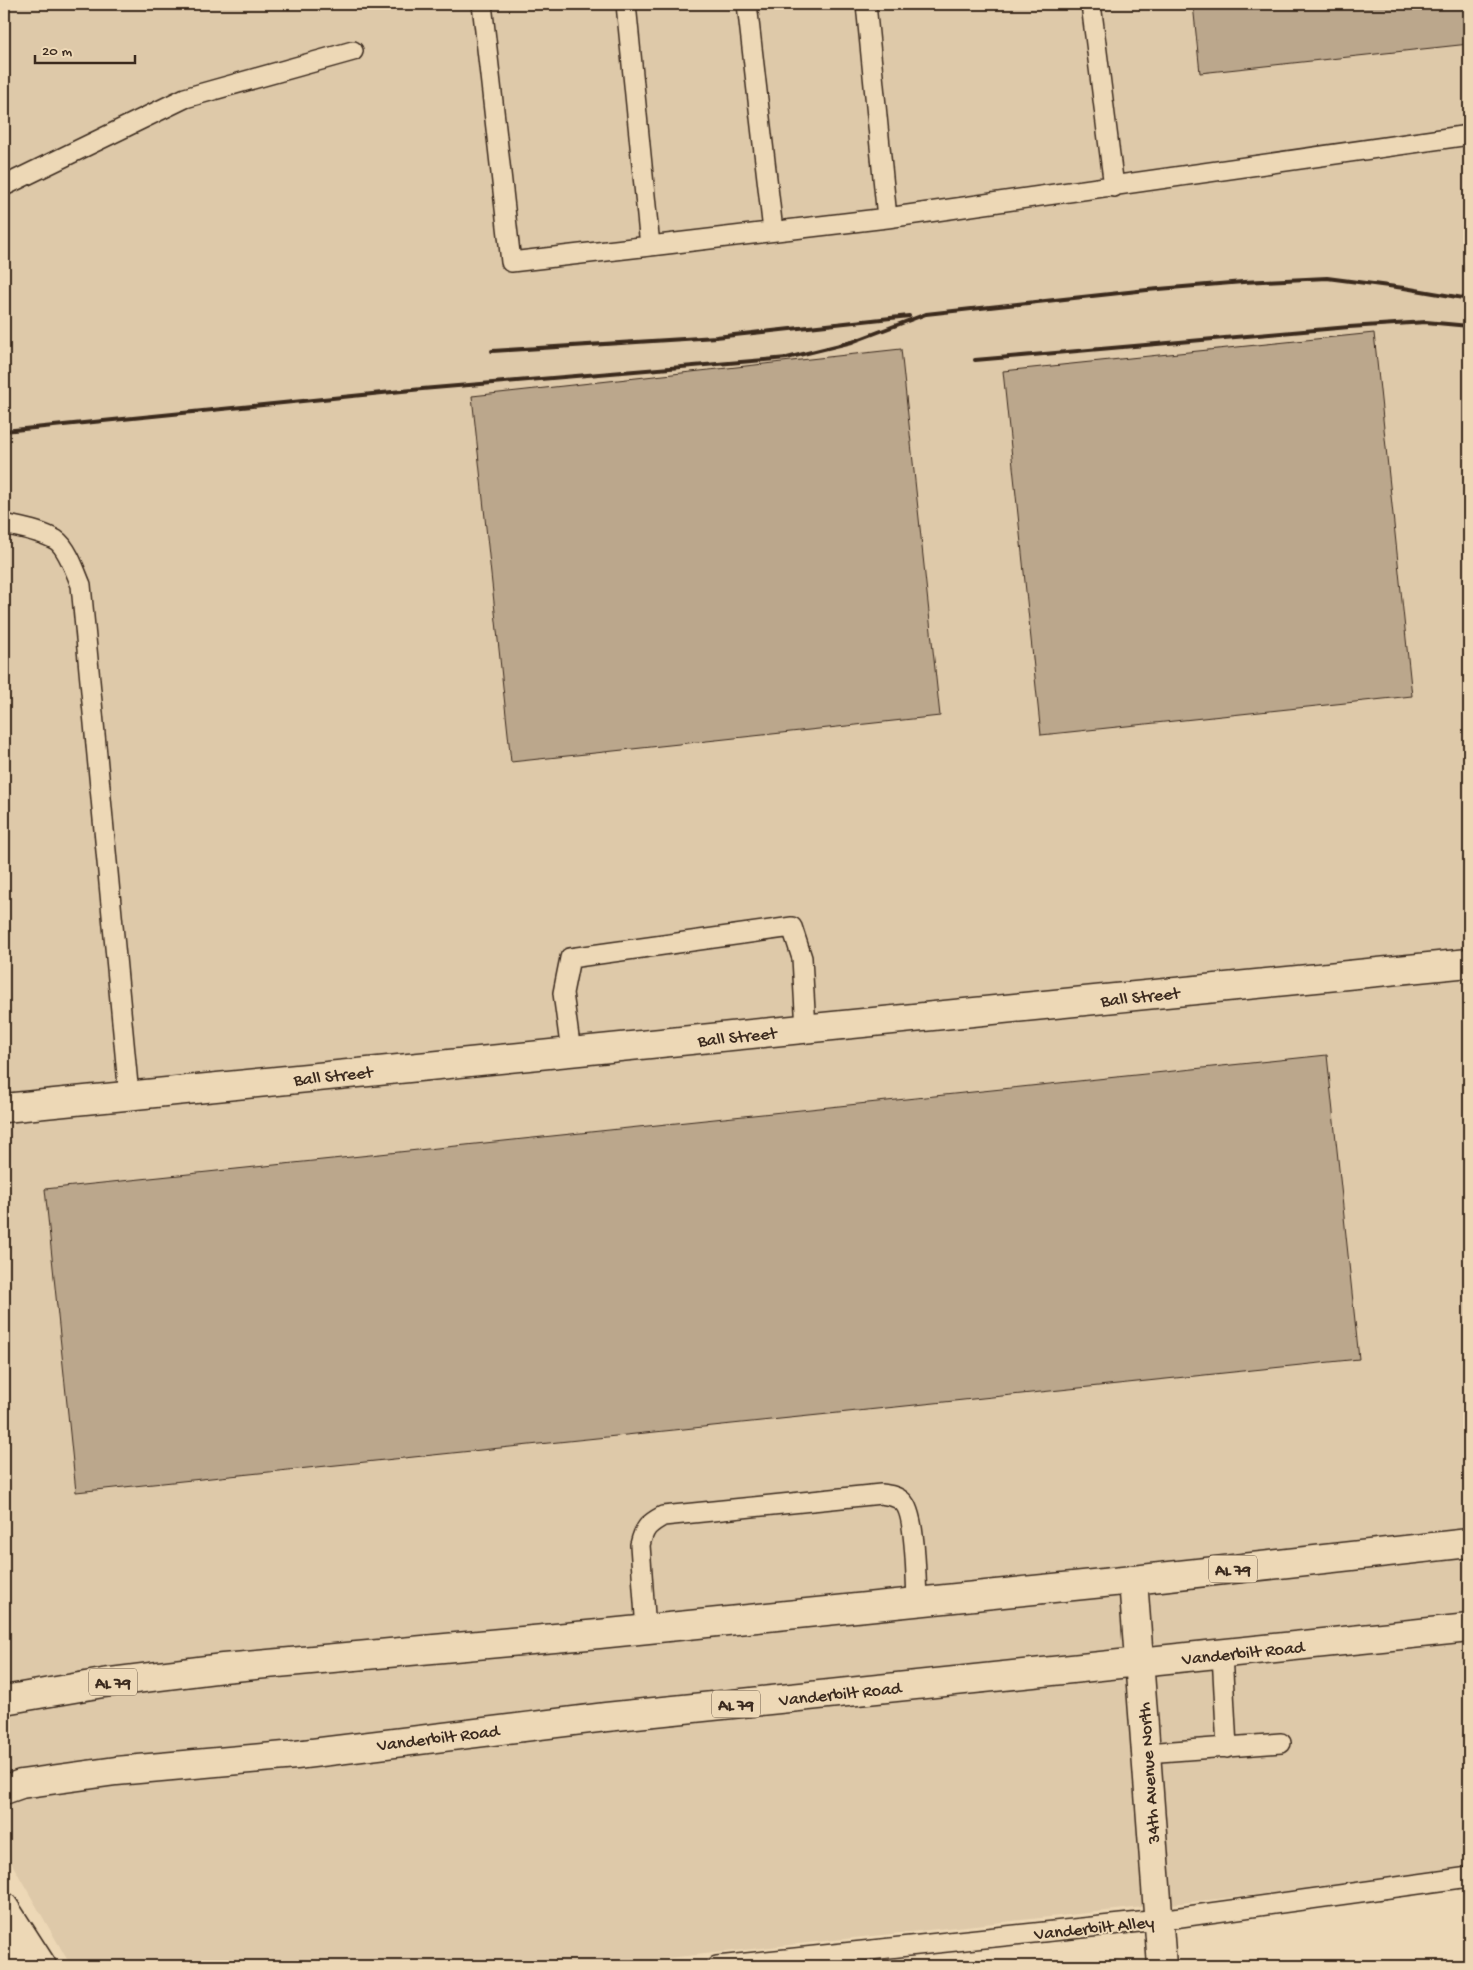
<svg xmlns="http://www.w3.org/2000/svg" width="1473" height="1970" font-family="'Gochi Hand',sans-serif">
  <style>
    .built { fill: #dec9a9 }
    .building { fill: #bba78c; stroke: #3b2a1e }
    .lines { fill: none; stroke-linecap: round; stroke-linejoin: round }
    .service-casing { stroke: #3b2a1e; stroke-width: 22 }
    .minor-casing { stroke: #3b2a1e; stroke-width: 31 }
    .tertiary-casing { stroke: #3b2a1e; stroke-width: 31 }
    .primary-casing { stroke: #3b2a1e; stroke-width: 31 }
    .service { stroke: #edd8b6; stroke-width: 19 }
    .minor { stroke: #edd8b6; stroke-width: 28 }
    .tertiary { stroke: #edd8b6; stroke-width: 28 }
    .primary { stroke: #edd8b6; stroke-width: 28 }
    .rail { stroke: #3b2a1e; stroke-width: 4 }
    .labels { text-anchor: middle; stroke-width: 4; stroke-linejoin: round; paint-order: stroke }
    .shield { fill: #edd8b6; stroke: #705e4c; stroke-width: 1 }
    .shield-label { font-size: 16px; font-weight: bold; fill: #3b2a1e }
    .street-label { font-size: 18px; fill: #3b2a1e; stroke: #edd8b6 }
  </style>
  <rect width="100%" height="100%" fill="#edd8b6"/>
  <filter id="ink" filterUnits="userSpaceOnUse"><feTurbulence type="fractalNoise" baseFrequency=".02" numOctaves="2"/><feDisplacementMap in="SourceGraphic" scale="10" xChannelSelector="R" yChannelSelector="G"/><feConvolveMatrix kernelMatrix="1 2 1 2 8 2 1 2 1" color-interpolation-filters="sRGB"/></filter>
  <g filter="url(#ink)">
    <path class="built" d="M4,4H1469V1872L593,1966H71L4,1850Z"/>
    <path class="building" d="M1193,4H1469V44L1200,73Z
      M1374,333L1412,696L1041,735L1003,371Z
      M901,349L940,716L511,762L472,396Z
      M1327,1055L1359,1359L76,1492L45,1189Z"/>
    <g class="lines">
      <defs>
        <path id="service" d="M482,4L511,262L650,246
          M626,4L650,246L887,218L1469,135
          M747,4L773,231
          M866,4L887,218
          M1091,4L1114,187
          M4,186L185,98L353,51
          M4,524C21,528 41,531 56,540C67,547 76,573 81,585L129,1096
          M571,1052L563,993L570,958L792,927L802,958L806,1029
          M646,1630L640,1545C644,1528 648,1524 663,1516L881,1494C889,1495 897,1496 903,1502C916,1514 916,1582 917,1602
          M1222,1654L1227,1748
          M1146,1753L1281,1743
          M717,1966L1159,1920L1469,1877"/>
        <path id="minor" d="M4,1108L1469,963
          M1133,1580L1162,1966"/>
        <path id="tertiary" d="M4,1907L42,1966"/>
        <path id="primary" d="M4,1700L103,1683L223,1668L599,1634L1133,1580L1469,1543
          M4,1790L21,1784L116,1771L296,1755L606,1717L1469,1628
          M4,1945L38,1966"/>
      </defs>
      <use href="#service" class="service-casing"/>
      <use href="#minor" class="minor-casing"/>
      <use href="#tertiary" class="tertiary-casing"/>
      <use href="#primary" class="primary-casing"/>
      <use href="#service" class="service"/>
      <use href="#minor" class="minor"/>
      <use href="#tertiary" class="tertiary"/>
      <use href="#primary" class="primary"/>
      <path class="rail" d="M492,351L716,337L909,316
        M975,360L1349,327L1426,322L1469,326
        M4,431L422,389L787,358L852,342L926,314L1147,290L1243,282L1327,278L1404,288L1469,299"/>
    </g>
  </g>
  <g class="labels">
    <g class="shield">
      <rect x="1209" y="1555.5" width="48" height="27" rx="4"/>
      <rect x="89" y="1668.5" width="48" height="27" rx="4"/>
      <rect x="712" y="1690.5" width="48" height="27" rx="4"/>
    </g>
    <g class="shield-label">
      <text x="1233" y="1575">AL 79</text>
      <text x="113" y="1688">AL 79</text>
      <text x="736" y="1710">AL 79</text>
    </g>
    <g class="street-label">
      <text transform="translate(1140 996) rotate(-6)" y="6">Ball Street</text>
      <text transform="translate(737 1036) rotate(-6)" y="6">Ball Street</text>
      <text transform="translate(333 1075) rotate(-6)" y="6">Ball Street</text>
      <text transform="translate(1243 1652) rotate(-6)" y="6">Vanderbilt Road</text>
      <text transform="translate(840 1693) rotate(-6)" y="6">Vanderbilt Road</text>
      <text transform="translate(438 1737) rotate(-7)" y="6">Vanderbilt Road</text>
      <text transform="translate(1148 1773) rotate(-94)" y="6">34th Avenue North</text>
      <text transform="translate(1094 1927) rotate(-6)" y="6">Vanderbilt Alley</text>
    </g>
  </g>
  <rect width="1473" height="1970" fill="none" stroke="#edd8b6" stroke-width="20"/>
  <rect x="10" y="10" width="1453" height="1950" fill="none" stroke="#3b2a1e" stroke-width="2" filter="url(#ink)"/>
  <path d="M35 55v8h100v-8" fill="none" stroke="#3b2a1e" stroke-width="2.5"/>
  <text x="42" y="55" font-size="15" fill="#3b2a1e" stroke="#edd8b6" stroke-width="4" paint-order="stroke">20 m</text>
</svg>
